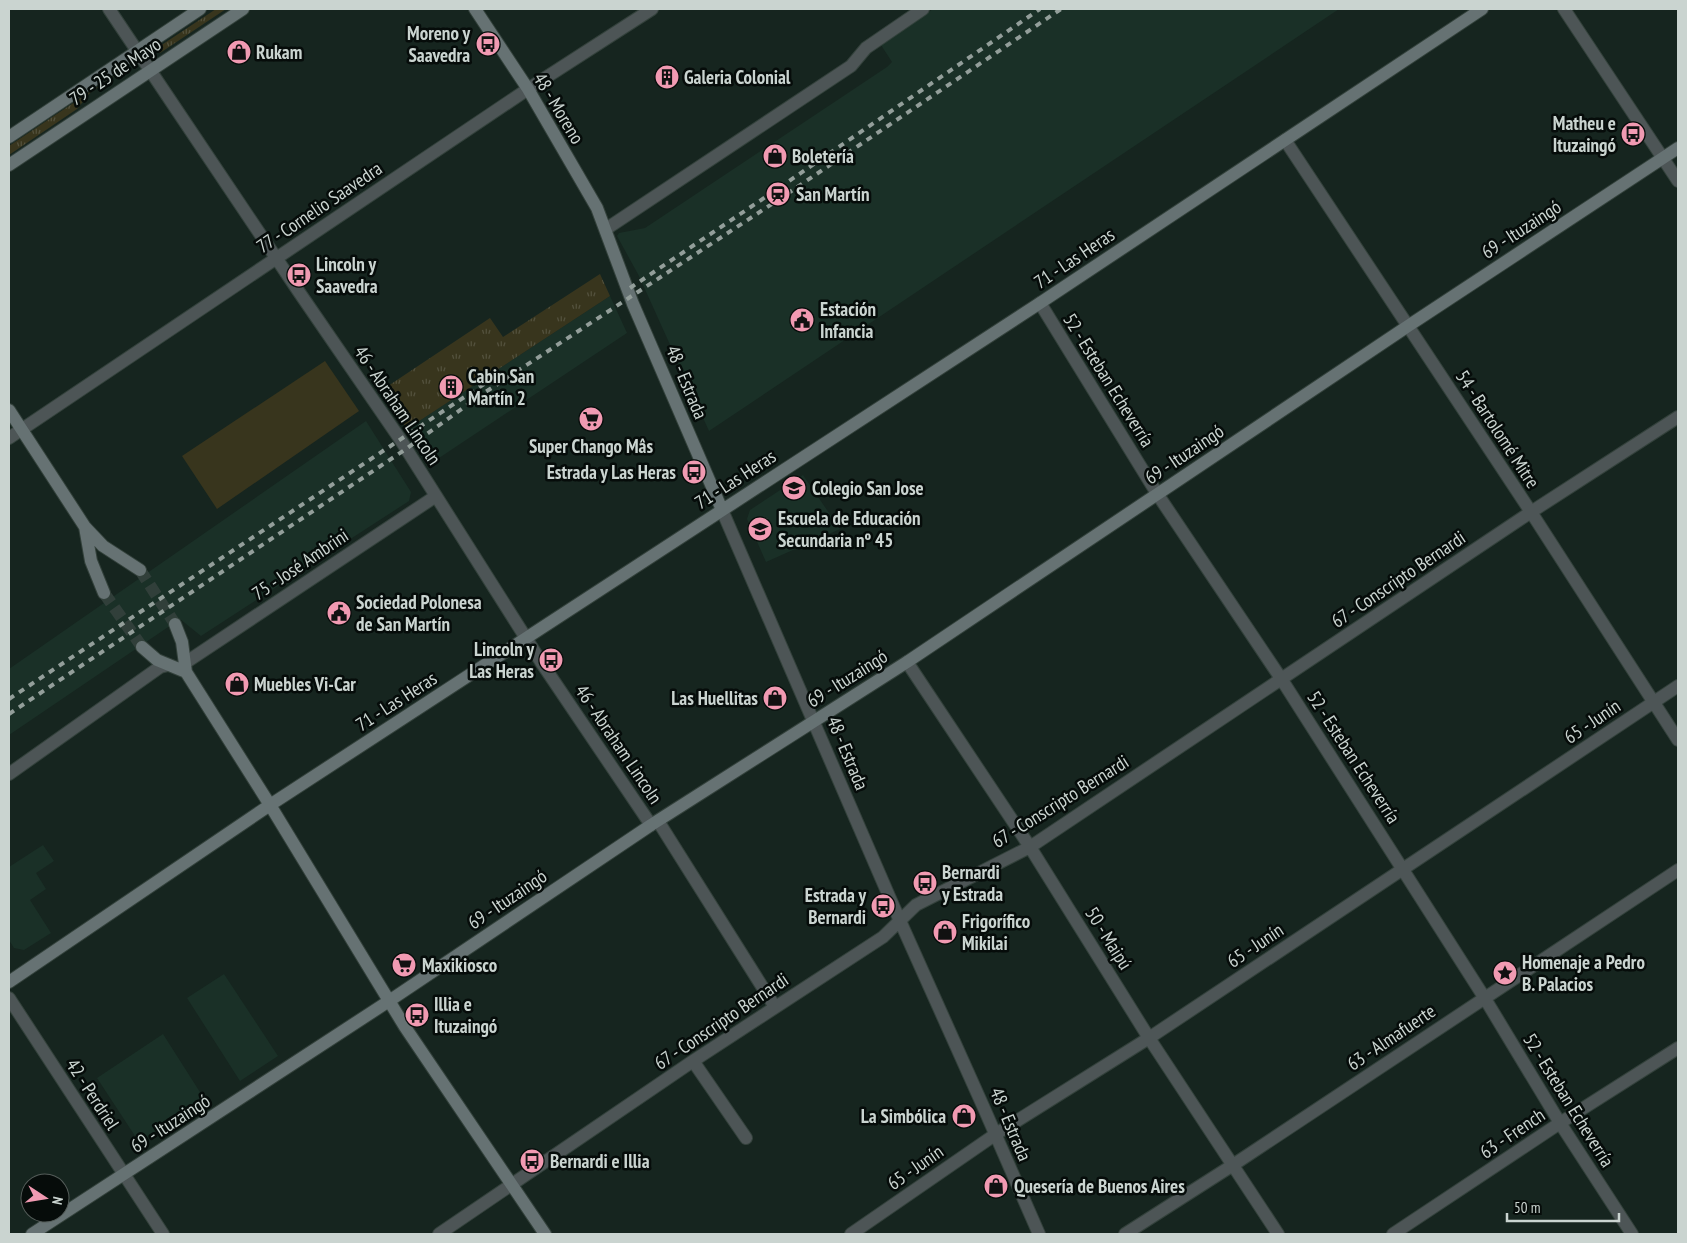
<svg xmlns="http://www.w3.org/2000/svg" width="1687" height="1243" font-family="'PT Sans Narrow',sans-serif">
  <style>
    .built { fill: #1a3027 }
    .grass { fill: url(#grass-tufts) }
    .pitch { fill: #38351d }
    .lines { fill: none; stroke-linecap: round; stroke-linejoin: round }
    .secondary-tunnel { stroke: #313f3a; stroke-width: 12; stroke-dasharray: 12 6; stroke-linecap: butt }
    .street-casing { stroke: #33413b; stroke-width: 14 }
    .secondary-casing { stroke: #33413b; stroke-width: 14 }
    .street { stroke: #4d5556; stroke-width: 12 }
    .secondary { stroke: #667273; stroke-width: 12 }
    .rail { stroke: #939e9a; stroke-width: 4; stroke-dasharray: 6 6; stroke-linecap: butt }
    .labels { text-anchor: middle; stroke-width: 5; stroke-linejoin: round; paint-order: stroke }
    .poi-label { font-size: 19px; font-weight: bold; fill: #cad4d0; stroke: #060c0a; text-anchor: start }
    .street-label { font-size: 19px; fill: #cad4d0; stroke: #060c0a }
  </style>
  <defs>
    <pattern id="grass-tufts" width="24" height="20" patternUnits="userSpaceOnUse" patternTransform="scale(1.25)"><rect width="24" height="20" fill="#38351d"/><path d="M3 7l-1-3M5 7V3M7 7l1-3M15 17l-1-3M17 17v-4M19 17l1-3" fill="none" stroke="#53513d"/></pattern>
  </defs>
  <rect width="100%" height="100%" fill="#16251f"/>
  <path class="built" d="M933,9H1339L709,431L639,276L617,236L619,233L645,228L887,67L892,62L881,45Z
    M610,296L627,333L430,464L407,429Z
    M366,421L411,492L409,501L201,636L180,619L9,735V669Z
    M803,475L840,529L766,562L747,519L750,510Z
    M43,845L54,861L36,873L46,889L30,900L51,933L24,950L14,948L9,940V867Z
    M224,974L278,1056L240,1081L187,998Z
    M163,1034L205,1100L144,1140L137,1139L97,1078Z"/>
  <path class="grass" d="M216,9H226L160,53L158,52L157,48Z
    M133,63L90,93L77,109L9,155V146Z
    M600,274L610,296L407,429L382,390L490,318L503,337Z"/>
  <path class="pitch" d="M325,361L359,411L217,509L182,456Z"/>
  <g class="lines">
    <path class="secondary-tunnel" d="M140,570L175,624
      M104,593L142,647"/>
    <defs>
      <path id="street" d="M109,9L299,292L400,439L543,665L651,825
        M1564,9L1678,181
        M1285,140L1531,512L1678,740
        M606,229L851,66L866,48L923,9
        M1040,303L1158,495L1282,680L1484,997L1560,1123L1632,1234
        M9,438L528,89L652,9
        M722,510L892,903L983,1106L1039,1234
        M907,662L1030,847L1149,1038L1278,1234
        M185,663L436,496
        M9,774L160,667L168,665
        M658,821L775,1007
        M9,998L163,1234
        M693,1061L746,1138
        M439,1234L693,1061L883,937L916,905L1030,847L1531,512L1678,417
        M851,1234L996,1134L1149,1038L1678,686
        M1125,1234L1233,1165L1678,870
        M1393,1234L1560,1123L1678,1048"/>
      <path id="secondary" d="M475,9L528,89L597,208L633,304L722,510
        M9,137L200,9
        M9,165L243,9
        M9,410L85,527L103,546L140,570
        M85,527L91,561L104,593
        M175,624L182,642L186,672L270,805L405,1027L545,1234
        M142,647L157,660L186,672
        M9,982L270,805L1040,303L1482,9
        M32,1234L389,1001L651,825L907,662L1408,326L1678,148"/>
    </defs>
    <use href="#street" class="street-casing"/>
    <use href="#secondary" class="secondary-casing"/>
    <use href="#street" class="street"/>
    <use href="#secondary" class="secondary"/>
    <path class="rail" d="M630,288L776,190L1040,9
      M9,699L490,380
      M9,714L406,449L484,393L781,198L1061,9"/>
  </g>
  <defs>
    <symbol id="bus-disc" viewBox="-11 -11 22 22"><circle r="9.5" fill="#f19ab2" stroke="#060c0a"/><path d="M-5-6H5V4H4V6H2V4H-2V6H-4V4H-5ZM-3.5-4V0h7V-4ZM-3.5 1.2v1.5H-2V1.2ZM2 1.2v1.5H3.5V1.2Z" fill="#111"/></symbol>
    <symbol id="shop-disc" viewBox="-11 -11 22 22"><circle r="9.5" fill="#f19ab2" stroke="#060c0a"/><path d="M-5-2.5h2.3a2.7 3.5 0 0 1 5.4 0H5L5.5 6h-11ZM-1.5-2.5h3a1.5 2.3 0 0 0-3 0Z" fill="#111"/></symbol>
    <symbol id="building-disc" viewBox="-11 -11 22 22"><circle r="9.5" fill="#f19ab2" stroke="#060c0a"/><path d="M-4-6H4V6H1V3H-1V6H-4ZM-2.5-4.3h1.7v1.8h-1.7ZM.8-4.3h1.7v1.8H.8ZM-2.5-1h1.7V.8h-1.7ZM.8-1h1.7V.8H.8Z" fill="#111"/></symbol>
    <symbol id="station-disc" viewBox="-11 -11 22 22"><circle r="9.5" fill="#f19ab2" stroke="#060c0a"/><path d="M-3-6H3Q5-6 5-4V2Q5 4 3 4L4.5 6H3L1.5 4h-3L-3 6H-4.5L-3 4Q-5 4-5 2V-4Q-5-6-3-6ZM-3.5-4v3h7v-3ZM-3.5 1v1.5H-2V1ZM2 1v1.5H3.5V1Z" fill="#111"/></symbol>
    <symbol id="civic-disc" viewBox="-11 -11 22 22"><circle r="9.5" fill="#f19ab2" stroke="#060c0a"/><path d="M-.6-6.5H3V-4.5H.6V-3L4-1V1h2V6H-6V1h2V-1L-.6-3ZM-1.2 2.5V6h2.4V2.5Z" fill="#111"/></symbol>
    <symbol id="supermarket-disc" viewBox="-11 -11 22 22"><circle r="9.5" fill="#f19ab2" stroke="#060c0a"/><path d="M-6-5.5h2.5l.6 2H6L4.5 2H-2.5L-4.4-4H-6ZM-1.5 3.2a1.3 1.3 0 1 0 .1 0ZM3 3.2a1.3 1.3 0 1 0 .1 0Z" fill="#111"/></symbol>
    <symbol id="university-disc" viewBox="-11 -11 22 22"><circle r="9.5" fill="#f19ab2" stroke="#060c0a"/><path d="M0-5L7-2L0 1L-7-2ZM-4 1L0 2.5L4 1V4Q0 6-4 4Z" fill="#111"/></symbol>
    <symbol id="school-disc" viewBox="-11 -11 22 22"><circle r="9.5" fill="#f19ab2" stroke="#060c0a"/><path d="M0-5L7-2L0 1L-7-2ZM-4 1L0 2.5L4 1V4Q0 6-4 4Z" fill="#111"/></symbol>
    <symbol id="sight-disc" viewBox="-11 -11 22 22"><circle r="9.5" fill="#f19ab2" stroke="#060c0a"/><path d="M0-6L1.8-2.2L6-1.7L2.9 1.2L3.7 5.4L0 3.3L-3.7 5.4L-2.9 1.2L-6-1.7L-1.8-2.2Z" fill="#111"/></symbol>
  </defs>
  <g fill-rule="evenodd">
    <use href="#bus-disc" x="474" y="30" width="28" height="28"/>
    <use href="#shop-disc" x="225" y="38" width="28" height="28"/>
    <use href="#building-disc" x="653" y="63" width="28" height="28"/>
    <use href="#bus-disc" x="1619" y="120" width="28" height="28"/>
    <use href="#shop-disc" x="761" y="142" width="28" height="28"/>
    <use href="#station-disc" x="764" y="180" width="28" height="28"/>
    <use href="#bus-disc" x="285" y="261" width="28" height="28"/>
    <use href="#civic-disc" x="788" y="306" width="28" height="28"/>
    <use href="#building-disc" x="437" y="373" width="28" height="28"/>
    <use href="#supermarket-disc" x="577" y="405" width="28" height="28"/>
    <use href="#bus-disc" x="680" y="458" width="28" height="28"/>
    <use href="#university-disc" x="780" y="474" width="28" height="28"/>
    <use href="#school-disc" x="746" y="515" width="28" height="28"/>
    <use href="#civic-disc" x="325" y="599" width="28" height="28"/>
    <use href="#bus-disc" x="537" y="646" width="28" height="28"/>
    <use href="#shop-disc" x="223" y="670" width="28" height="28"/>
    <use href="#shop-disc" x="761" y="684" width="28" height="28"/>
    <use href="#bus-disc" x="911" y="869" width="28" height="28"/>
    <use href="#bus-disc" x="869" y="892" width="28" height="28"/>
    <use href="#shop-disc" x="931" y="918" width="28" height="28"/>
    <use href="#supermarket-disc" x="390" y="951" width="28" height="28"/>
    <use href="#sight-disc" x="1491" y="959" width="28" height="28"/>
    <use href="#bus-disc" x="403" y="1001" width="28" height="28"/>
    <use href="#shop-disc" x="950" y="1102" width="28" height="28"/>
    <use href="#bus-disc" x="518" y="1147" width="28" height="28"/>
    <use href="#shop-disc" x="982" y="1172" width="28" height="28"/>
  </g>
  <g class="labels">
    <g class="poi-label">
      <text x="470" y="40" text-anchor="end">Moreno y<tspan x="470" dy="22">Saavedra</tspan></text>
      <text x="256" y="59">Rukam</text>
      <text x="684" y="84">Galeria Colonial</text>
      <text x="1616" y="130" text-anchor="end">Matheu e<tspan x="1616" dy="22">Ituzaingó</tspan></text>
      <text x="792" y="163">Boletería</text>
      <text x="796" y="201">San Martín</text>
      <text x="316" y="271">Lincoln y<tspan x="316" dy="22">Saavedra</tspan></text>
      <text x="820" y="316">Estación<tspan x="820" dy="22">Infancia</tspan></text>
      <text x="468" y="383">Cabin San<tspan x="468" dy="22">Martín 2</tspan></text>
      <text x="591" y="453" text-anchor="middle">Super Chango Mâs</text>
      <text x="676" y="479" text-anchor="end">Estrada y Las Heras</text>
      <text x="812" y="495">Colegio San Jose</text>
      <text x="778" y="525">Escuela de Educación<tspan x="778" dy="22">Secundaria nº 45</tspan></text>
      <text x="356" y="609">Sociedad Polonesa<tspan x="356" dy="22">de San Martín</tspan></text>
      <text x="534" y="656" text-anchor="end">Lincoln y<tspan x="534" dy="22">Las Heras</tspan></text>
      <text x="254" y="691">Muebles Vi-Car</text>
      <text x="758" y="705" text-anchor="end">Las Huellitas</text>
      <text x="942" y="879">Bernardi<tspan x="942" dy="22">y Estrada</tspan></text>
      <text x="866" y="902" text-anchor="end">Estrada y<tspan x="866" dy="22">Bernardi</tspan></text>
      <text x="962" y="928">Frigorífico<tspan x="962" dy="22">Mikilai</tspan></text>
      <text x="1522" y="969">Homenaje a Pedro<tspan x="1522" dy="22">B. Palacios</tspan></text>
      <text x="422" y="972">Maxikiosco</text>
      <text x="434" y="1011">Illia e<tspan x="434" dy="22">Ituzaingó</tspan></text>
      <text x="946" y="1123" text-anchor="end">La Simbólica</text>
      <text x="550" y="1168">Bernardi e Illia</text>
      <text x="1014" y="1193">Quesería de Buenos Aires</text>
    </g>
    <g class="street-label">
      <text transform="translate(115 71) rotate(-34)" y="7">79 - 25 de Mayo</text>
      <text transform="translate(559 108) rotate(59)" y="7">48 - Moreno</text>
      <text transform="translate(319 207) rotate(-34)" y="7">77 - Cornelio Saavedra</text>
      <text transform="translate(1521 229) rotate(-33)" y="7">69 - Ituzaingó</text>
      <text transform="translate(1074 258) rotate(-34)" y="7">71 - Las Heras</text>
      <text transform="translate(1109 380) rotate(58)" y="7">52 - Esteban Echeverría</text>
      <text transform="translate(687 382) rotate(67)" y="7">48 - Estrada</text>
      <text transform="translate(398 405) rotate(56)" y="7">46 - Abraham Lincoln</text>
      <text transform="translate(1498 429) rotate(57)" y="7">54 - Bartolomé Mitre</text>
      <text transform="translate(1184 454) rotate(-34)" y="7">69 - Ituzaingó</text>
      <text transform="translate(735 479) rotate(-33)" y="7">71 - Las Heras</text>
      <text transform="translate(300 564) rotate(-34)" y="7">75 - José Ambrini</text>
      <text transform="translate(1398 579) rotate(-34)" y="7">67 - Conscripto Bernardi</text>
      <text transform="translate(847 678) rotate(-32)" y="7">69 - Ituzaingó</text>
      <text transform="translate(396 701) rotate(-33)" y="7">71 - Las Heras</text>
      <text transform="translate(1592 721) rotate(-34)" y="7">65 - Junín</text>
      <text transform="translate(619 744) rotate(56)" y="7">46 - Abraham Lincoln</text>
      <text transform="translate(848 753) rotate(67)" y="7">48 - Estrada</text>
      <text transform="translate(1354 757) rotate(57)" y="7">52 - Esteban Echeverría</text>
      <text transform="translate(1060 801) rotate(-32)" y="7">67 - Conscripto Bernardi</text>
      <text transform="translate(507 899) rotate(-34)" y="7">69 - Ituzaingó</text>
      <text transform="translate(1109 938) rotate(58)" y="7">50 - Maipú</text>
      <text transform="translate(1255 945) rotate(-34)" y="7">65 - Junín</text>
      <text transform="translate(721 1021) rotate(-34)" y="7">67 - Conscripto Bernardi</text>
      <text transform="translate(1391 1037) rotate(-34)" y="7">63 - Almafuerte</text>
      <text transform="translate(93 1094) rotate(57)" y="7">42 - Perdriel</text>
      <text transform="translate(1569 1100) rotate(58)" y="7">52 - Esteban Echeverría</text>
      <text transform="translate(170 1123) rotate(-33)" y="7">69 - Ituzaingó</text>
      <text transform="translate(1011 1124) rotate(67)" y="7">48 - Estrada</text>
      <text transform="translate(1512 1133) rotate(-34)" y="7">63 - French</text>
      <text transform="translate(915 1167) rotate(-35)" y="7">65 - Junín</text>
    </g>
  </g>
  <rect width="1687" height="1243" fill="none" stroke="#cad4d0" stroke-width="20"/>
  <g transform="translate(45 1198) rotate(102)"><circle r="24" fill="#060c0a" stroke="#545c59"/>
  <path d="M0-4L9 19L0 12L-9 19Z" fill="#f19ab2"/>
  <text y="-8" font-size="14" font-weight="bold" text-anchor="middle" fill="#cad4d0">N</text>
  </g>
  <path d="M1507 1213v8h112v-8" fill="none" stroke="#cad4d0" stroke-width="2.5"/>
  <text x="1514" y="1213" font-size="15" fill="#cad4d0" stroke="#060c0a" stroke-width="4" paint-order="stroke">50 m</text>
</svg>
